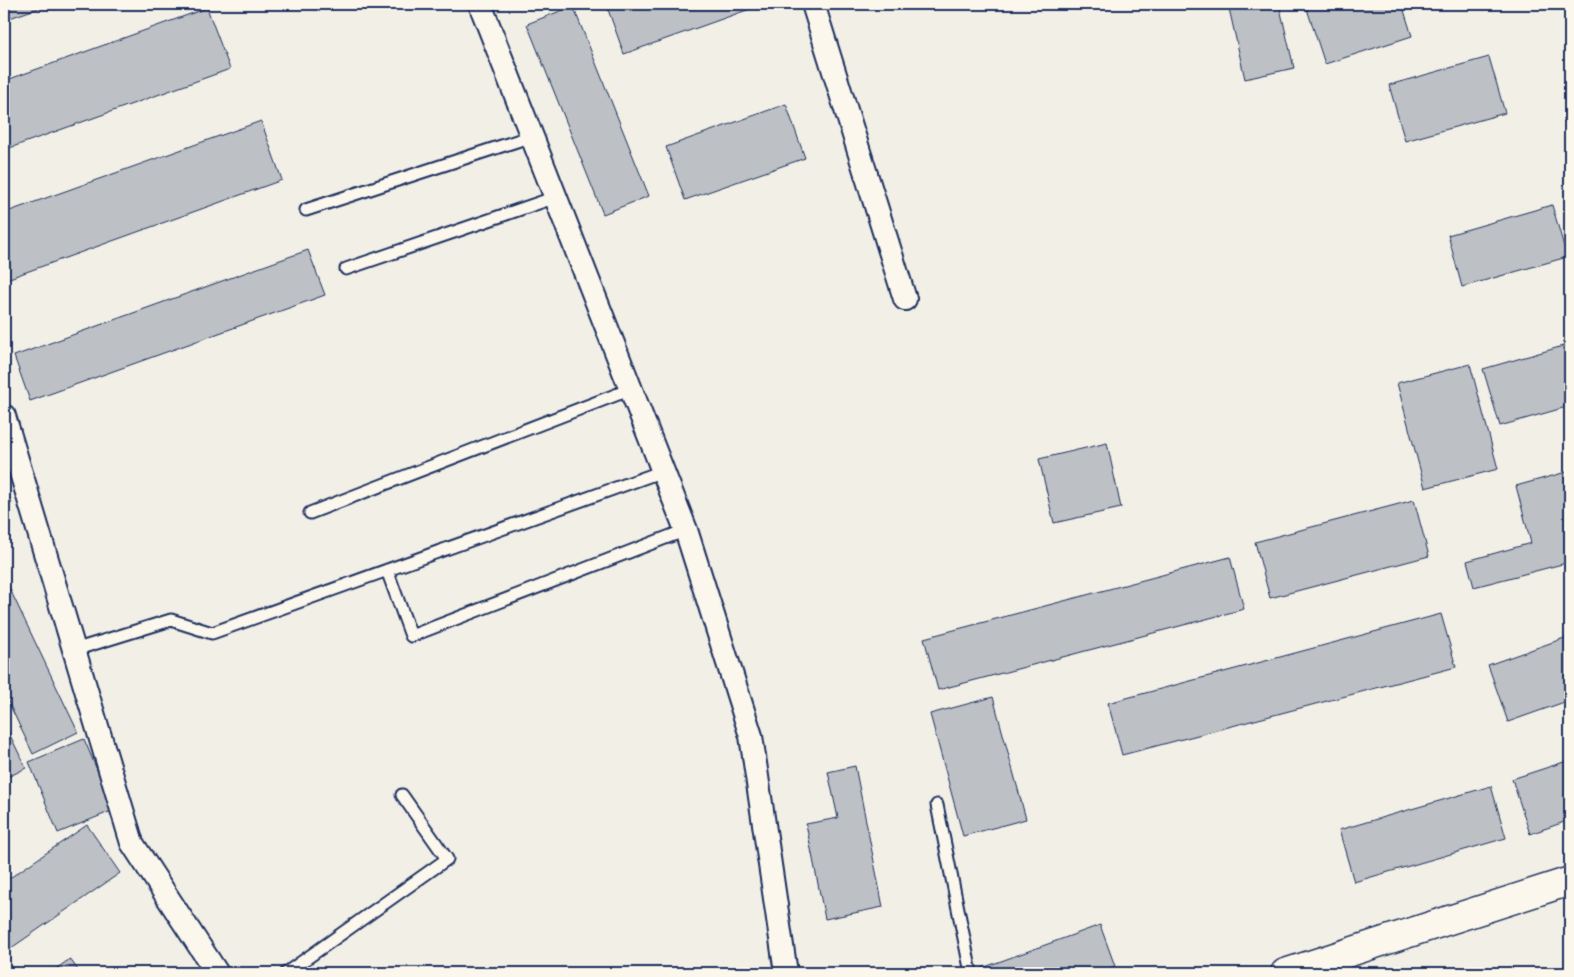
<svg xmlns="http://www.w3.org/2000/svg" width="1574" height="977" font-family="Mynerve,sans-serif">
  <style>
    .building { fill: #bdc0c4; stroke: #1b2f5e }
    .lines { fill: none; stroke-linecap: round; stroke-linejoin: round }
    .service-casing { stroke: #1b2f5e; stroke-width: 15 }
    .minor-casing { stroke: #1b2f5e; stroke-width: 26 }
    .secondary-casing { stroke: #1b2f5e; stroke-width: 31 }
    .service { stroke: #fbf7ec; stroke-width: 11 }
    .minor { stroke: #fbf7ec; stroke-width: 22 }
    .secondary { stroke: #fbf7ec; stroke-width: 28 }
  </style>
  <rect width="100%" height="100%" fill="#f2efe6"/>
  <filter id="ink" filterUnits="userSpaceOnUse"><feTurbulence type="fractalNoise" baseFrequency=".02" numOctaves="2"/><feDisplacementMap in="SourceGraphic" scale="10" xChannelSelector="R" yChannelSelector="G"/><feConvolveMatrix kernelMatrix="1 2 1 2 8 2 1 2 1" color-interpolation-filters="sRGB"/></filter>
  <g filter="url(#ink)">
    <path class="building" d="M4,4H50L4,20Z
      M606,4H764L624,54Z
      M1228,4H1279L1294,68L1245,79Z
      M1312,4H1402L1412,36L1325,64L1306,6Z
      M573,6L649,196L603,214L527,24Z
      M207,8L230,69L4,150V81Z
      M1489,57L1505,113L1405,141L1389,85Z
      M786,104L805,158L685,200L666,147Z
      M261,121L282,180L4,280V213Z
      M1552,205L1567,257L1462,287L1448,235Z
      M308,250L325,295L30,401L14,356Z
      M1570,344V406L1500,426L1483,369Z
      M1470,364L1498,469L1425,488L1397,383Z
      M1107,443L1121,508L1054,523L1039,459Z
      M1570,471V562L1474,587L1467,561L1531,543L1516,486Z
      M4,490L12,503L4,508Z
      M1414,500L1429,556L1270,598L1255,542Z
      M1230,557L1244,609L938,690L924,638Z
      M6,581L78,732L33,754L4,693V582Z
      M1441,614L1456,667L1122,755L1108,703Z
      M1570,636V700L1508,722L1488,665Z
      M993,697L1026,819L963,836L930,714Z
      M6,727L26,768L4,779V728Z
      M84,739L114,810L58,833L29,762Z
      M1570,760V820L1530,834L1512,779Z
      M855,766L883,907L825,919L806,824L838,818L828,772Z
      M1491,786L1506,838L1354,882L1339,830Z
      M87,825L120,873L4,953V882Z
      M1100,925L1115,966L1095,973H984L982,968Z
      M70,959L80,973H50Z"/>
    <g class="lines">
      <defs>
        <path id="service" d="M306,210L532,136
          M346,269L556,197
          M310,513L631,389
          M387,570L411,636L686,530
          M74,650L171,620L212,633L663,471
          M937,805L971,973
          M286,973L447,859L402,795"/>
        <path id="minor" d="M480,4L686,530L751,736L786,973
          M813,4L905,299
          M4,416L132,843L217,973"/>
        <path id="secondary" d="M1285,973L1570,881"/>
      </defs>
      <use href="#service" class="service-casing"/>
      <use href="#minor" class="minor-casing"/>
      <use href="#secondary" class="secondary-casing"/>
      <use href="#service" class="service"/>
      <use href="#minor" class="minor"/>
      <use href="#secondary" class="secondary"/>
    </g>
  </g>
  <rect width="1574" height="977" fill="none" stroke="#fbf7ec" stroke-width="20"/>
  <rect x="10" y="10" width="1554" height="957" fill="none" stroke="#1b2f5e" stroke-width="2" filter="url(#ink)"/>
</svg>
